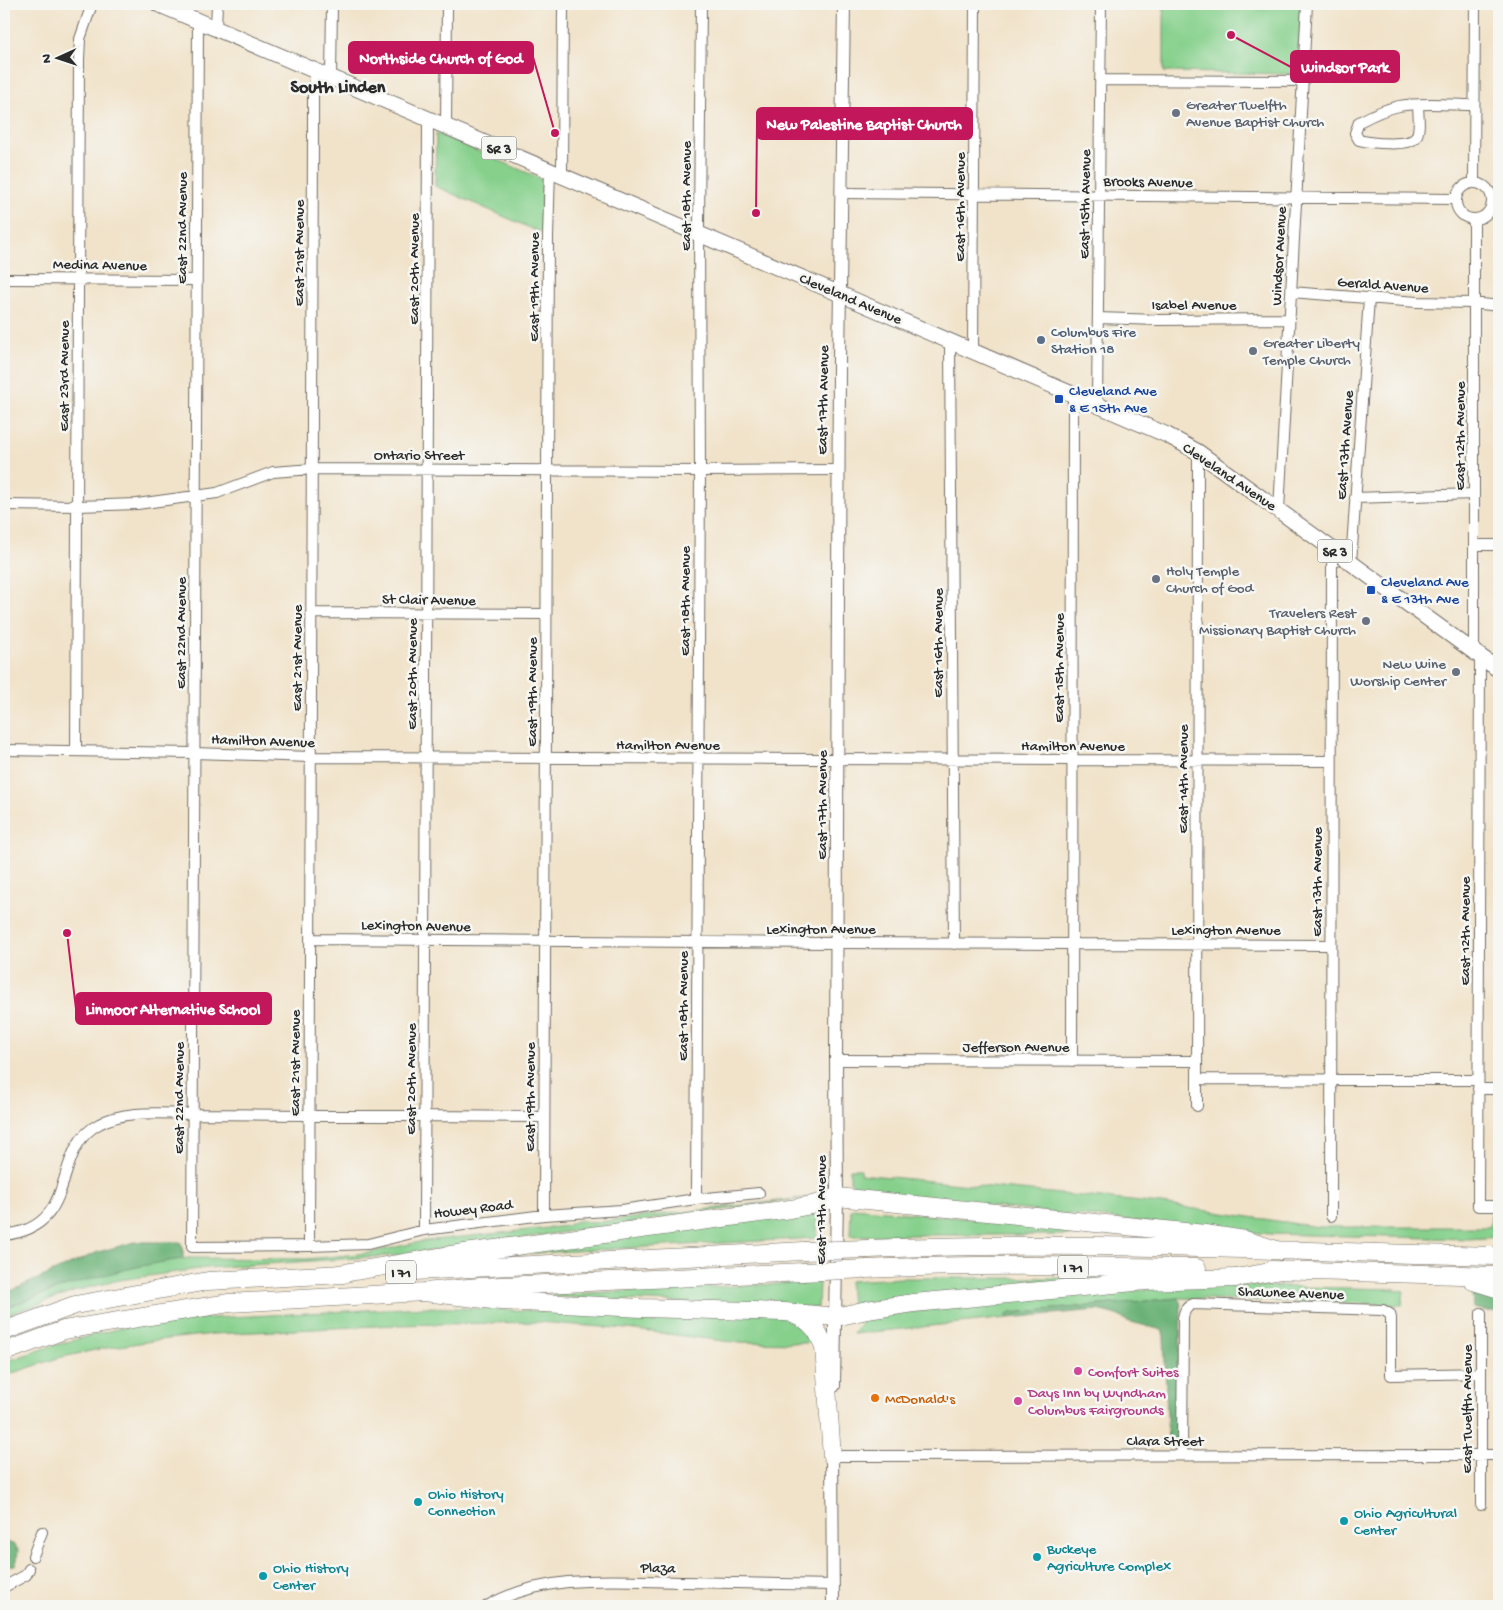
<svg xmlns="http://www.w3.org/2000/svg" width="1503" height="1610" font-family="'Gochi Hand',sans-serif">
  <style>
    .green { fill: #86d08c; stroke: #587e5c }
    .forest { fill: #6cb278; stroke: #4c6e52 }
    .lines { fill: none; stroke-linecap: round; stroke-linejoin: round }
    .minor-casing { stroke: #706b63; stroke-width: 12 }
    .tertiary-casing { stroke: #706b63; stroke-width: 14 }
    .primary-casing { stroke: #706b63; stroke-width: 17 }
    .motorway-casing { stroke: #706b63; stroke-width: 19 }
    .minor { stroke: #fff; stroke-width: 10 }
    .tertiary { stroke: #fff; stroke-width: 12 }
    .primary { stroke: #fff; stroke-width: 15 }
    .motorway { stroke: #fff; stroke-width: 18 }
    .motorway-bridge-casing { stroke: #706b63; stroke-width: 19; stroke-linecap: butt }
    .motorway-bridge { stroke: #fff; stroke-width: 18 }
    .worship-dot { fill: #6b7280; stroke: #f6f6f2; stroke-width: 2 }
    .service-dot { fill: #5c6f8a; stroke: #f6f6f2; stroke-width: 2 }
    .transit-dot { fill: #1a4fb4; stroke: #f6f6f2; stroke-width: 2 }
    .hotel-dot { fill: #d1479c; stroke: #f6f6f2; stroke-width: 2 }
    .food-dot { fill: #e8710a; stroke: #f6f6f2; stroke-width: 2 }
    .culture-dot { fill: #0f9aa8; stroke: #f6f6f2; stroke-width: 2 }
    .labels { text-anchor: middle; stroke-width: 5; stroke-linejoin: round; paint-order: stroke }
    .shield { fill: #f6f6f2; stroke: #686867; stroke-width: 1 }
    .shield-label { font-size: 14px; font-weight: bold; fill: #2b2b2b }
    .worship-label { font-size: 15px; fill: #5b616d; stroke: #f6f6f2; text-anchor: start }
    .street-label { font-size: 15px; fill: #2b2b2b; stroke: #f6f6f2 }
    .service-label { font-size: 15px; fill: #4e5e75; stroke: #f6f6f2; text-anchor: start }
    .transit-label { font-size: 15px; fill: #164399; stroke: #f6f6f2; text-anchor: start }
    .hotel-label { font-size: 15px; fill: #b23c85; stroke: #f6f6f2; text-anchor: start }
    .food-label { font-size: 15px; fill: #c56008; stroke: #f6f6f2; text-anchor: start }
    .culture-label { font-size: 15px; fill: #0d838f; stroke: #f6f6f2; text-anchor: start }
    .quarter-label { font-size: 18px; font-weight: bold; fill: #2b2b2b; stroke: #f6f6f2 }
    .leader { fill: none; stroke: #c2185b; stroke-width: 2 }
    .callout-dot { fill: #c2185b; stroke: #f6f6f2; stroke-width: 2 }
    .callout { fill: #c2185b; stroke: #c2185b; stroke-width: 2 }
    .callout-label { font-size: 16px; text-anchor: middle; font-weight: bold; fill: #fff }
  </style>
  <rect width="100%" height="100%" fill="#f6f6f2"/>
  <filter id="ink" filterUnits="userSpaceOnUse"><feTurbulence type="fractalNoise" baseFrequency=".02" numOctaves="2"/><feDisplacementMap in="SourceGraphic" scale="10" xChannelSelector="R" yChannelSelector="G"/><feConvolveMatrix kernelMatrix="1 2 1 2 8 2 1 2 1" color-interpolation-filters="sRGB"/></filter>
  <filter id="wash" filterUnits="userSpaceOnUse"><feTurbulence type="fractalNoise" baseFrequency=".0096" numOctaves="4" result="noise"/><feDisplacementMap in="SourceGraphic" scale="20" xChannelSelector="R" yChannelSelector="G"/><feGaussianBlur stdDeviation="1.12" result="paint"/><feColorMatrix in="noise" values="0 0 0 0 0 0 0 0 0 0 0 0 0 0 0 0 0 1.4 0 .05"/><feComposite in="paint" operator="in"/></filter>
  <g filter="url(#wash)">
    <rect width="100%" height="100%" fill="#f1e3ca"/>
    <path class="green" d="M1164,4H1301L1297,74L1164,72Z
      M436,133L544,180L542,230L539,232L435,186Z
      M850,1169H861L860,1174L1161,1204L1318,1227H1490L1491,1214H1499V1237L1469,1239L1269,1234L862,1194L855,1192L857,1190L850,1181Z
      M813,1197L402,1255L206,1268L119,1280L79,1290L4,1316V1308L87,1279L149,1263L189,1258L307,1259L368,1253L424,1241L567,1226C575,1220 582,1219 590,1223Z
      M853,1208L1146,1235H908L850,1236L851,1210H852Z
      M817,1210V1238L479,1256Z
      M901,1278H1125L851,1306L849,1281Z
      M819,1282L818,1308L527,1296Z
      M1204,1285L1396,1289L1397,1290L1404,1291L1402,1305L1179,1298L1011,1313L1007,1315L1008,1318L853,1334L862,1321L860,1318L1008,1300Z
      M425,1307L606,1313L785,1312L821,1337L807,1343L732,1342L627,1329L538,1322L395,1325L214,1334L158,1340L95,1350L58,1358L4,1376V1362L52,1346L116,1329L173,1320Z"/>
    <path class="forest" d="M135,1242H180L183,1247V1259C121,1267 63,1286 4,1308V1294L98,1252Z
      M1472,1295L1499,1301V1313L1473,1308Z
      M1179,1298L1181,1306L1178,1446L1173,1449L1168,1444L1164,1335L1162,1330L1127,1321L1117,1315L1097,1310L1008,1318L1007,1315L1011,1313Z
      M4,1541L15,1545L18,1550L17,1560L15,1565L4,1566Z"/>
  </g>
  <g filter="url(#ink)">
    <g class="lines">
      <defs>
        <path id="minor" d="M198,20L192,1247L309,1246L368,1244L424,1230L544,1215L622,1210L696,1199L759,1193
          M216,28L217,4
          M331,77L332,4
          M1100,80L1303,81
          M1418,105C1418,114 1421,129 1416,137C1410,147 1370,143 1359,140L1355,133L1359,122C1372,115 1385,109 1399,106C1419,102 1452,105 1474,105
          M446,126L447,4
          M562,175L563,4
          M1474,182L1475,4
          M1456 201a18 18 0 1 1 36 0a18 18 0 1 1-36 0Z
          M841,193L1455,199
          M1474,219V652
          M4,279L196,280
          M1291,292L1417,302L1473,303L1499,306
          M1098,318L1158,320L1290,319
          M950,341L954,944
          M973,351L975,4
          M1097,404L1101,4
          M1355,498L1474,494
          M4,505L78,506L137,504L217,493L273,472L312,469L700,471L838,470
          M1279,510L1307,4
          M1475,545H1499
          M1351,563L1369,298
          M311,613L546,614
          M1480,656L1478,1206H1499
          M4,750L194,753L310,757L1331,761
          M76,751L79,59L80,39L92,4
          M310,939L836,943L1331,945
          M836,1060L1197,1061
          M1072,1061L1073,394
          M1197,1079L1478,1080
          M1478,1089H1499
          M1197,1106L1198,452
          M696,1199L700,471L699,224L701,4
          M544,1215L548,237L550,170
          M1331,1216L1332,548
          M424,1230L428,118
          M4,1235C82,1227 49,1150 99,1124C126,1109 163,1114 193,1114L544,1117
          M309,1246L313,137V95L316,70
          M1182,1455L1183,1318C1184,1311 1186,1307 1193,1304L1383,1310L1390,1314L1391,1318V1375L1481,1373
          M832,1456L1499,1455
          M1481,1505V1313
          M33,1556L42,1532
          M4,1587L26,1575L29,1569
          M487,1606C547,1572 618,1581 685,1582C734,1583 783,1584 833,1585"/>
        <path id="tertiary" d="M834,1386L837,1197L836,1060L839,360L844,4
          M832,1449L833,1606"/>
        <path id="primary" d="M158,4L840,294L1167,435L1198,452L1499,670"/>
        <path id="motorway" d="M868,1249C1078,1240 1289,1252 1499,1256
          M866,1269C976,1264 1087,1266 1197,1268
          M1271,1270L1499,1276
          M415,1271L804,1251
          M332,1275L450,1255L790,1209L817,1204L837,1197L1205,1234L1245,1240L1280,1251
          M1473,1281L1499,1289
          M424,1292L501,1301L641,1308L785,1312L836,1317L867,1310L914,1303L1145,1281L1236,1278L1281,1270
          M795,1315C812,1321 819,1332 824,1347L832,1456
          M4,1331L75,1305L208,1281L344,1274
          M4,1352L64,1330L229,1303L424,1292L479,1287L803,1272"/>
      </defs>
      <use href="#minor" class="minor-casing"/>
      <use href="#tertiary" class="tertiary-casing"/>
      <use href="#primary" class="primary-casing"/>
      <use href="#motorway" class="motorway-casing"/>
      <use href="#minor" class="minor"/>
      <use href="#tertiary" class="tertiary"/>
      <use href="#primary" class="primary"/>
      <use href="#motorway" class="motorway"/>
      <defs>
        <path id="motorway-bridge" d="M804,1251L868,1249
          M803,1272L866,1269"/>
      </defs>
      <use href="#motorway-bridge" class="motorway-bridge-casing"/>
      <use href="#motorway-bridge" class="motorway-bridge"/>
    </g>
  </g>
  <g class="worship-dot">
    <circle cx="1176" cy="113" r="5"/>
    <circle cx="1253" cy="351" r="5"/>
    <circle cx="1156" cy="579" r="5"/>
    <circle cx="1366" cy="621" r="5"/>
    <circle cx="1456" cy="672" r="5"/>
  </g>
  <circle class="service-dot" cx="1041" cy="340" r="5"/>
  <g class="transit-dot">
    <rect x="1054" y="394" width="10" height="10" rx="2.5"/>
    <rect x="1366" y="585" width="10" height="10" rx="2.5"/>
  </g>
  <g class="hotel-dot">
    <circle cx="1078" cy="1371" r="5"/>
    <circle cx="1018" cy="1401" r="5"/>
  </g>
  <circle class="food-dot" cx="875" cy="1398" r="5"/>
  <g class="culture-dot">
    <circle cx="418" cy="1502" r="5"/>
    <circle cx="1344" cy="1521" r="5"/>
    <circle cx="1037" cy="1557" r="5"/>
    <circle cx="263" cy="1576" r="5"/>
  </g>
  <g class="labels">
    <g class="shield">
      <rect x="481.5" y="136.5" width="35" height="23" rx="4"/>
      <rect x="1317.5" y="539.5" width="35" height="23" rx="4"/>
      <rect x="1058" y="1255.5" width="30" height="23" rx="4"/>
      <rect x="386" y="1260.5" width="30" height="23" rx="4"/>
    </g>
    <g class="shield-label">
      <text x="499" y="153">SR 3</text>
      <text x="1335" y="556">SR 3</text>
      <text x="1073" y="1272">I 71</text>
      <text x="401" y="1277">I 71</text>
    </g>
    <g class="worship-label">
      <text x="1186" y="109">Greater Twelfth<tspan x="1186" dy="17">Avenue Baptist Church</tspan></text>
      <text x="1263" y="347">Greater Liberty<tspan x="1263" dy="17">Temple Church</tspan></text>
      <text x="1166" y="575">Holy Temple<tspan x="1166" dy="17">Church of God</tspan></text>
      <text x="1356" y="617" text-anchor="end">Travelers Rest<tspan x="1356" dy="17">Missionary Baptist Church</tspan></text>
      <text x="1446" y="668" text-anchor="end">New Wine<tspan x="1446" dy="17">Worship Center</tspan></text>
    </g>
    <g class="street-label">
      <text transform="translate(1148 181) rotate(1)" y="5">Brooks Avenue</text>
      <text transform="translate(685 196) rotate(-90)" y="5">East 18th Avenue</text>
      <text transform="translate(1084 204) rotate(-89)" y="5">East 15th Avenue</text>
      <text transform="translate(959 207) rotate(-90)" y="5">East 16th Avenue</text>
      <text transform="translate(181 228) rotate(-90)" y="5">East 22nd Avenue</text>
      <text transform="translate(298 253) rotate(-90)" y="5">East 21st Avenue</text>
      <text transform="translate(1278 256) rotate(-87)" y="5">Windsor Avenue</text>
      <text transform="translate(100 264) rotate(1)" y="5">Medina Avenue</text>
      <text transform="translate(413 269) rotate(-90)" y="5">East 20th Avenue</text>
      <text transform="translate(1383 284) rotate(4)" y="5">Gerald Avenue</text>
      <text transform="translate(533 287) rotate(-90)" y="5">East 19th Avenue</text>
      <text transform="translate(851 298) rotate(23)" y="5">Cleveland Avenue</text>
      <text x="1194" y="309">Isabel Avenue</text>
      <text transform="translate(63 376) rotate(-90)" y="5">East 23rd Avenue</text>
      <text transform="translate(822 400) rotate(-89)" y="5">East 17th Avenue</text>
      <text transform="translate(1459 436) rotate(-90)" y="5">East 12th Avenue</text>
      <text transform="translate(1344 445) rotate(-86)" y="5">East 13th Avenue</text>
      <text x="419" y="459">Ontario Street</text>
      <text transform="translate(1230 476) rotate(34)" y="5">Cleveland Avenue</text>
      <text transform="translate(429 599) rotate(1)" y="5">St Clair Avenue</text>
      <text transform="translate(684 601) rotate(-90)" y="5">East 18th Avenue</text>
      <text transform="translate(180 633) rotate(-90)" y="5">East 22nd Avenue</text>
      <text transform="translate(937 643) rotate(-90)" y="5">East 16th Avenue</text>
      <text transform="translate(296 658) rotate(-90)" y="5">East 21st Avenue</text>
      <text transform="translate(1058 668) rotate(-90)" y="5">East 15th Avenue</text>
      <text transform="translate(411 674) rotate(-90)" y="5">East 20th Avenue</text>
      <text transform="translate(531 692) rotate(-90)" y="5">East 19th Avenue</text>
      <text transform="translate(263 740) rotate(2)" y="5">Hamilton Avenue</text>
      <text x="668" y="749">Hamilton Avenue</text>
      <text x="1073" y="750">Hamilton Avenue</text>
      <text transform="translate(1182 779) rotate(-90)" y="5">East 14th Avenue</text>
      <text transform="translate(821 805) rotate(-90)" y="5">East 17th Avenue</text>
      <text transform="translate(1316 882) rotate(-90)" y="5">East 13th Avenue</text>
      <text transform="translate(416 925) rotate(1)" y="5">Lexington Avenue</text>
      <text x="821" y="933">Lexington Avenue</text>
      <text x="1226" y="934">Lexington Avenue</text>
      <text transform="translate(1464 931) rotate(-90)" y="5">East 12th Avenue</text>
      <text transform="translate(682 1006) rotate(-90)" y="5">East 18th Avenue</text>
      <text x="1016" y="1051">Jefferson Avenue</text>
      <text transform="translate(294 1063) rotate(-90)" y="5">East 21st Avenue</text>
      <text transform="translate(410 1079) rotate(-90)" y="5">East 20th Avenue</text>
      <text transform="translate(529 1097) rotate(-90)" y="5">East 19th Avenue</text>
      <text transform="translate(178 1098) rotate(-90)" y="5">East 22nd Avenue</text>
      <text transform="translate(473 1208) rotate(-7)" y="5">Howey Road</text>
      <text transform="translate(820 1210) rotate(-90)" y="5">East 17th Avenue</text>
      <text transform="translate(1291 1292) rotate(2)" y="5">Shawnee Avenue</text>
      <text transform="translate(1466 1409) rotate(-90)" y="5">East Twelfth Avenue</text>
      <text x="1165" y="1445">Clara Street</text>
      <text transform="translate(658 1567) rotate(1)" y="5">Plaza</text>
    </g>
    <g class="service-label">
      <text x="1051" y="336">Columbus Fire<tspan x="1051" dy="17">Station 18</tspan></text>
    </g>
    <g class="transit-label">
      <text x="1069" y="395">Cleveland Ave<tspan x="1069" dy="17">&amp; E 15th Ave</tspan></text>
      <text x="1381" y="586">Cleveland Ave<tspan x="1381" dy="17">&amp; E 13th Ave</tspan></text>
    </g>
    <g class="hotel-label">
      <text x="1088" y="1376">Comfort Suites</text>
      <text x="1028" y="1397">Days Inn by Wyndham<tspan x="1028" dy="17">Columbus Fairgrounds</tspan></text>
    </g>
    <g class="food-label">
      <text x="885" y="1403">McDonald's</text>
    </g>
    <g class="culture-label">
      <text x="428" y="1498">Ohio History<tspan x="428" dy="17">Connection</tspan></text>
      <text x="1354" y="1517">Ohio Agricultural<tspan x="1354" dy="17">Center</tspan></text>
      <text x="1047" y="1553">Buckeye<tspan x="1047" dy="17">Agriculture Complex</tspan></text>
      <text x="273" y="1572">Ohio History<tspan x="273" dy="17">Center</tspan></text>
    </g>
    <g class="quarter-label">
      <text x="338" y="92">South Linden</text>
    </g>
  </g>
  <path class="leader" d="M555 133L533 57M1231 35L1291 67M756 213L757 123M67 933L76 1009"/>
  <g class="callout-dot">
    <circle cx="555" cy="133" r="5"/>
    <circle cx="1231" cy="35" r="5"/>
    <circle cx="756" cy="213" r="5"/>
    <circle cx="67" cy="933" r="5"/>
  </g>
  <g class="callout">
    <rect x="349" y="42" width="184" height="31" rx="5"/>
    <rect x="1291" y="51" width="108" height="31" rx="5"/>
    <rect x="757" y="108" width="215" height="31" rx="5"/>
    <rect x="76" y="993" width="195" height="31" rx="5"/>
  </g>
  <g class="callout-label">
    <text x="441" y="63">Northside Church of God</text>
    <text x="1345" y="72">Windsor Park</text>
    <text x="864" y="129">New Palestine Baptist Church</text>
    <text x="173" y="1014">Linmoor Alternative School</text>
  </g>
  <rect width="1503" height="1610" fill="none" stroke="#f6f6f2" stroke-width="20"/>
  <g transform="translate(58 58) rotate(267)" stroke="#f6f6f2" stroke-width="4" paint-order="stroke">
  <path d="M0-4L9 19L0 12L-9 19Z" fill="#2b2b2b"/>
  <text y="-8" font-size="14" font-weight="bold" text-anchor="middle" fill="#2b2b2b">N</text>
  </g>
</svg>
